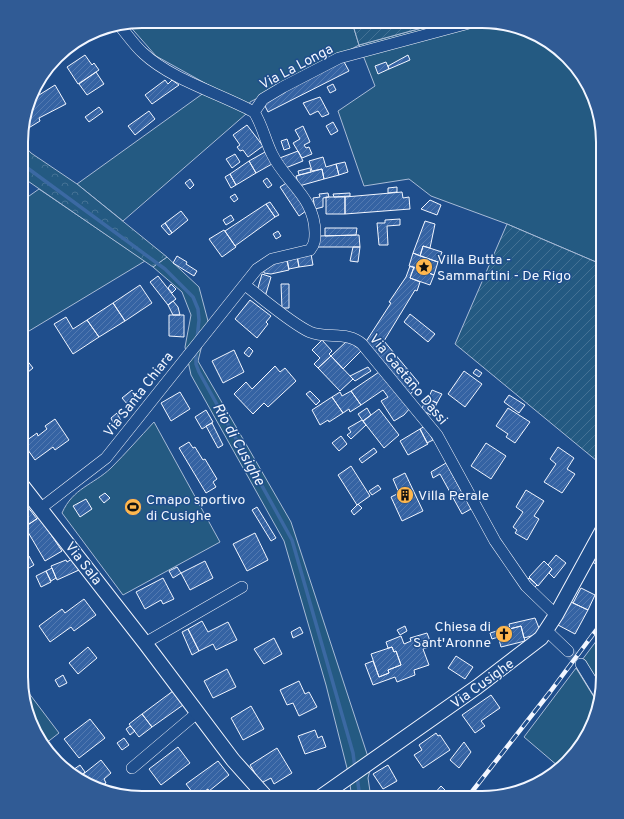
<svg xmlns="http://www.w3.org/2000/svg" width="624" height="819" font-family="Overpass,sans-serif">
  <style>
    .grass { fill: #245a82; stroke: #a8bbd7 }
    .forest { fill: url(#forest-crowns); stroke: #a8bbd7 }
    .garden { fill: url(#garden-furrows); stroke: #a8bbd7 }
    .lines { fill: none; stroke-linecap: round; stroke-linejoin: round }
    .stream { stroke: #3b69a3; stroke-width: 3.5 }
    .building { fill: url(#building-hatch); stroke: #f2f6ff }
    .minor-tunnel { stroke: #3f679d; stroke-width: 11; stroke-dasharray: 11 5.5; stroke-linecap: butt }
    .minor-casing { stroke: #f2f6ff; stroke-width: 12 }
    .tertiary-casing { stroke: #f2f6ff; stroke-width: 16 }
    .minor { stroke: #1f4e8c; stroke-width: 11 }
    .tertiary { stroke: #1f4e8c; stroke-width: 14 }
    .rail-casing { stroke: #f2f6ff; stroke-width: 4.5 }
    .rail { stroke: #1f4e8c; stroke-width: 3; stroke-dasharray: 9; stroke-linecap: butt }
    .labels { text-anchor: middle; stroke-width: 3; stroke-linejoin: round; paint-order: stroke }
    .street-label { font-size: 14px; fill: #f2f6ff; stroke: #1f4e8c }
    .poi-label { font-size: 14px; fill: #f2f6ff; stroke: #1f4e8c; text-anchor: start }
    .water-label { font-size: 15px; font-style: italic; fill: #f2f6ff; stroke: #1f4e8c }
    .rim { fill: none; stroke: #f2f6ff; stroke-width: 2 }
  </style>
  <defs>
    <pattern id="forest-crowns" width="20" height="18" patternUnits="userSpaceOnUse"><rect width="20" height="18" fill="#245a82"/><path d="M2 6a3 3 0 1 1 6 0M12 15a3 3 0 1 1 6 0" fill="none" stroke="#447295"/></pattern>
    <pattern id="garden-furrows" width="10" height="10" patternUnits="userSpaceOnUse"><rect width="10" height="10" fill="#245a82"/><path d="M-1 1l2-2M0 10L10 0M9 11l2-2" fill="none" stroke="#447295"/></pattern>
    <pattern id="building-hatch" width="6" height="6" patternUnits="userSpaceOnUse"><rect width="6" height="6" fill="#3563a3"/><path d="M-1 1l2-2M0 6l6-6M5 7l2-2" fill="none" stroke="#537ab1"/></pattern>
  </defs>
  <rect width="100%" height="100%" fill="#1f4e8c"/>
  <path class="grass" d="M142,21L352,22L359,45L444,22H498L556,46L590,88L603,141V265L507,224L431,196L409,179L364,186L338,111L375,86L359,45L250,102L246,114L123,221L77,184L212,87L156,56L127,23Z
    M39,189L145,261L29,331L22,321V201Z
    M167,257L199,287L208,321L198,361L291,522L371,766L368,778L371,798H352L348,772L326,685L284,541L191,375L185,347L191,315L182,292L153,267Z
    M154,422L220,542L123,595L62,513C73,488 93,485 111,468C126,453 140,437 154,422Z
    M603,632V686L601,690L582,660Z
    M576,668L597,702L583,745L558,766L524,737Z
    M22,684L59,733L45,744L34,731Z"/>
  <path class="forest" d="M22,143L31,153L77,184L167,257L153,267L22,177Z"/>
  <path class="garden" d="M352,22H444L359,45Z
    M507,224L603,265V466L455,344Z"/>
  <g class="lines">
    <path class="stream" d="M22,164L165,269L193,297L198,309L199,320L197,339
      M196,350V364L199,372L292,540L353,753L355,768
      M357,776L360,798"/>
  </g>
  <path class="building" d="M85,55L92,65L94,63L99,70L78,84L67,67Z
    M408,55L410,60L389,69L388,66Z
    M343,60L349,71L268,112L263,102Z
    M386,62L389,69L378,74L375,66Z
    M96,72L104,84L87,95L79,84Z
    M165,80L168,84L172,80L179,85L152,104L145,95Z
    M333,84L336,90L330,93L327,87Z
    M55,85L66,104L39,118L40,121L22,132V126L31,100Z
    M320,97L329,114L322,117L318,111L310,115L303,103Z
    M99,107L103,112L89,122L85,117Z
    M149,111L155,119L135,135L128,126Z
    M333,122L338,131L331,135L326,126Z
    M247,125L263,146L248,157L243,150L240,151L237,147L240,145L233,135Z
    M303,126L310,142L304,145L306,148L309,147L312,154L302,158L293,143L300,139L295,130Z
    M287,139L290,148L284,150L281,141Z
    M298,151L303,161L283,169L277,159Z
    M265,152L272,164L256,173L249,161Z
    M235,154L240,162L232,168L226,159Z
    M323,157L326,167L336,164L339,175L324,179L322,169L312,171L309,161Z
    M249,161L256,173L236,185L230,174Z
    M345,162L348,172L339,175L336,164Z
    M310,168L311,172L299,175L298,171Z
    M322,169L324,179L299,186L296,176Z
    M230,174L236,185L231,188L225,177Z
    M267,178L272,185L268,188L263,181Z
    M190,179L194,185L190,189L185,183Z
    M288,182L306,211L299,216L280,187Z
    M397,187V192L388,193V188Z
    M402,192L403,198L409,197L410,209L345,214V197Z
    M328,193L329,197L323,198V207L315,209L313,198L320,197L319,194Z
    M350,193V196L334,197L333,194Z
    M235,194L238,199L234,202L230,197Z
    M326,197H345V214H326Z
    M430,200L441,205L437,215L421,209Z
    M270,202L279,215L275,217L266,204Z
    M266,204L275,217L235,246L225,231Z
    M181,211L188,220L172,233L165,223Z
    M231,215L234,220L226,225L223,220Z
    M400,219V225L387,226L388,245H379L377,223H385V220Z
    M425,221L435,224L430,248L423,246L420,256L413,253Z
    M165,223L172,233L169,235L161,226Z
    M325,228H357L356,235L325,236Z
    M224,230L236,247L222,257L209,239Z
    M278,231L281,236L276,239L273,234Z
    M359,235L360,247H317V236Z
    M423,246L442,252L438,262L420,256Z
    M353,247H360L358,262L350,261Z
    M413,253L438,262L434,275L409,266Z
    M311,254L313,265L299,267L297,256Z
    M177,256L187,262L186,264L197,271L194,276L173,263Z
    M297,256L299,267L289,269L287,259Z
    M286,257L289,270L271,274L264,273L263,266Z
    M410,266L414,267L410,278L420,282L417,291L415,290L384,341L419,383L409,396L365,343L391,303L389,302L406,277Z
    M414,267L434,275L430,285L410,278Z
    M262,274L271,277L265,297L257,291Z
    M158,276L176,299L168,305L150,282Z
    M171,284L176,289L172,293L168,288Z
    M281,284H289V308H282Z
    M140,285L152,303L125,321L113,303Z
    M250,300L271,316L266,322L268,324L257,338L235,319Z
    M173,301L178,307L180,315H173L168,305Z
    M113,303L125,321L99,337L87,320Z
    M410,314L435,334L428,342L404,322Z
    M169,315H184V337L169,336Z
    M66,317L73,329L87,320L99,337L73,354L54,324Z
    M322,340L332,351L329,354L331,356L318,368L314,364L320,358L312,350Z
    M348,340L363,349L343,369L331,356Z
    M249,347L253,351L249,357L244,353Z
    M234,350L244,372L223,383L212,361Z
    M22,354L33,368L22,377Z
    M331,356L353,379L340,391L318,368Z
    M275,366L280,372L285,368L296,381L268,407L264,403L253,414L234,394L246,382L252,389Z
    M368,367L371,371L355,381L350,376Z
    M476,369L482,373L479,377L473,373Z
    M382,370L410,408L404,415L394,421L381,401L388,397L383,390L361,405L351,391Z
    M464,371L482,384L465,407L448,394Z
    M132,390L138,398L128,405L122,398Z
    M432,390L442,394L437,403L428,399Z
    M310,391L320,401L316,405L306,394Z
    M351,391L361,405L350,412L349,409L343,413L332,397L340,392L342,396Z
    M180,392L190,409L171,421L161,403Z
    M509,395L525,405L519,413L504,402Z
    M332,397L343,413L329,422L328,420L320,425L312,410Z
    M427,398L437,403L431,415L421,410Z
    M367,408L371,415L363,421L358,414Z
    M508,408L530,422L515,443L506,437L508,434L496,426Z
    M379,409L399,435L384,448L363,421Z
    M206,410L213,422L202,429L195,417Z
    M117,413L121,421L115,427L111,418Z
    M55,419L69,440L55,450L53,447L35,460L23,443L37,433L38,436L47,429L45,426Z
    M362,420L366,425L351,439L347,435L351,432L348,428Z
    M212,423L223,445L218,448L206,426Z
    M425,426L433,440L427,443L420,429Z
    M420,429L428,444L408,455L400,441Z
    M341,436L347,444L339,451L332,443Z
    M189,442L193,448L195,447L203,460L205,459L217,479L213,482L216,487L206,493L179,448Z
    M486,443L506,456L491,479L471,466Z
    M558,447L574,458L567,469L575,474L562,493L544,482L556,464L550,459Z
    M374,448L377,452L362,463L359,459Z
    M446,463L471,509L462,514L440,474L433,478L431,472Z
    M351,466L370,496L357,505L338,475Z
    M405,473L423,511L402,521L391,497L399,493L393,479Z
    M378,485L381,489L372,495L369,491Z
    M526,490L544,501L534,516L539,519L527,540L515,533L517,530L513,527L523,512L516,507Z
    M105,493L110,498L104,503L99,497Z
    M21,498L37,519L21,529Z
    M86,499L92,509L80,517L73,506Z
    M358,504L362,508L354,515L351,511Z
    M257,507L276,538L271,541L252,510Z
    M39,517L62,551L45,561L25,527Z
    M255,533L268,560L247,571L233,544Z
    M601,546L603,548L602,567L592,562Z
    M556,555L566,563L554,578L549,573L552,569L548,565Z
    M29,556L34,565L24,571L21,567V561Z
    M72,559L79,570L57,580L51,566L66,560L67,562Z
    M205,561L213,578L190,590L181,573Z
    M544,561L552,569L538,586L529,577Z
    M177,567L181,573L173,578L169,571Z
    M52,568L56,578L51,581L46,571Z
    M46,571L51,582L41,587L36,576Z
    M163,578L174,599L163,604L161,600L145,609L136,592Z
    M529,578L537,585L535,587L527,580Z
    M581,588L595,595L588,610L573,603Z
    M84,599L96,615L74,631L71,627L50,642L39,626L62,609L65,613Z
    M571,602L588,610L575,634L558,625Z
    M535,618L539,628L538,634L524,638L521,626L510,629L509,624Z
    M202,621L208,632L228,622L237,640L216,650L213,644L199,651L188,629Z
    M405,626L407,631L400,635L397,630Z
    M521,626L525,641L501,647L497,632Z
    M300,627L303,633L293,638L291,632Z
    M188,629L199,651L192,655L182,632Z
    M497,631L498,637L492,639L490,633Z
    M427,633L432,646L423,649L429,665L414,670L415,675L397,682L395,677L373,685L365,664L373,661L379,677L389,673L388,670L401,665L396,651L394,652L392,647L388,648L386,642L401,636L404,644L411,641L410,638Z
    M274,638L282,654L264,664L254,649Z
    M88,647L97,658L78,674L69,663Z
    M392,647L394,652L396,651L401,665L388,670L389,673L379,677L371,654Z
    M456,656L473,667L465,679L448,668Z
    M227,669L236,687L213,698L204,681Z
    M63,675L67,683L59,687L55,680Z
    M299,681L305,694L309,692L317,707L299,716L293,703L287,705L280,690Z
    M173,691L183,705L152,727L142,714Z
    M491,695L500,708L481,721L485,726L475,733L462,715Z
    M251,706L264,729L243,740L231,718Z
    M142,714L152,727L139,737L129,724Z
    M90,719L105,738L79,758L64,739Z
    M130,726L135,731L130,735L126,729Z
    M315,730L318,738L322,736L326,747L305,754L298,736Z
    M436,733L438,736L440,735L450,750L423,768L414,755L422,750L419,745Z
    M124,738L129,745L122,750L117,743Z
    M464,742L471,752L459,768L450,760Z
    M178,747L190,763L161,785L149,769Z
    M277,748L292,773L274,784L271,778L261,783L250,765Z
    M101,760L111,773L104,779L106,783L100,787L77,779Z
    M218,761L229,775L209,791L208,789L196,797L186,784Z
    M80,765L85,772L77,779L70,772Z
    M388,765L397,781L383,789L373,774Z
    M441,786L445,790L439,797L434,794Z
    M126,791L131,797L122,795Z"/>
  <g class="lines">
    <path class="minor-tunnel" d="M568,651L581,664"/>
    <defs>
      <path id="minor" d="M254,112L263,99L283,87L339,58L473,22
        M245,285C262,298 292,324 310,332C327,339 348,331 362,344L437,435L495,541L526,586L556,615
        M41,508L106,458L257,269L272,259L310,250C315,244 315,239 315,233C315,197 286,183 272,154C265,140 262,124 254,112C219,93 172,80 143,53C134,45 127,34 119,25
        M546,630L568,651
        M145,643L242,587
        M581,664L600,695
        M132,768L197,713"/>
      <path id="tertiary" d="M21,484L145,643L233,760L266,797
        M319,798L477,687L541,638L556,615L603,529"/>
    </defs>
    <use href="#minor" class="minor-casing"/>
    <use href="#tertiary" class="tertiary-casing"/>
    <use href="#minor" class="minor"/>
    <use href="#tertiary" class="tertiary"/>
    <defs>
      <path id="rail" d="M467,798L550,692L603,621"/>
    </defs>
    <use href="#rail" class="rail-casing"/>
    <use href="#rail" class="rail"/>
  </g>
  <defs>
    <symbol id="sight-disc" viewBox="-11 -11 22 22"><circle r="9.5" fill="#ffb74d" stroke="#1f4e8c"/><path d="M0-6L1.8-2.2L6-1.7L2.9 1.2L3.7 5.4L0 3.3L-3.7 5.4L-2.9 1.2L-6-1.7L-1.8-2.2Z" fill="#111"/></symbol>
    <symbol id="building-disc" viewBox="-11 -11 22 22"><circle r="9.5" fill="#ffb74d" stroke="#1f4e8c"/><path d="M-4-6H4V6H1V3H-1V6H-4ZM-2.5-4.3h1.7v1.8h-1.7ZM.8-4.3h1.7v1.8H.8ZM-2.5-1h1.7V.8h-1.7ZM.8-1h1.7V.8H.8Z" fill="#111"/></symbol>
    <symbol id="stadium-disc" viewBox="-11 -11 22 22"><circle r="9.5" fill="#ffb74d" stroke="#1f4e8c"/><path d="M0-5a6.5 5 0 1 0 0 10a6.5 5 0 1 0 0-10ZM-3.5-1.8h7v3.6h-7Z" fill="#111"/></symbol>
    <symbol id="church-disc" viewBox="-11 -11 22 22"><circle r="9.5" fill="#ffb74d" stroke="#1f4e8c"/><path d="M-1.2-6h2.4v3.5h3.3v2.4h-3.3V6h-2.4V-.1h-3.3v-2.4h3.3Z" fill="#111"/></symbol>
  </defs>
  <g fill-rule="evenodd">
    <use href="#sight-disc" x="414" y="257" width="20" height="20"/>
    <use href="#building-disc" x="395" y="485" width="20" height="20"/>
    <use href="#stadium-disc" x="123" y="497" width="20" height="20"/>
    <use href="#church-disc" x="494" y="624" width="20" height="20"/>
  </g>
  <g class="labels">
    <g class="street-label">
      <text transform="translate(296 66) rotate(-28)" y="5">Via La Longa</text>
      <text transform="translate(409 379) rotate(50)" y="5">Via Gaetano Dassi</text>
      <text transform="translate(138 394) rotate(-52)" y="5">Via Santa Chiara</text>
      <text transform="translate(84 563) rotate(52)" y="5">Via Sala</text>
      <text transform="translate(482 683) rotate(-36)" y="5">Via Cusighe</text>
    </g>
    <g class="poi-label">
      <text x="437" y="264">Villa Butta -<tspan x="437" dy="16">Sammartini - De Rigo</tspan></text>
      <text x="418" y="500">Villa Perale</text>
      <text x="146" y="504">Cmapo sportivo<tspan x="146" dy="16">di Cusighe</tspan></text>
      <text x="491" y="631" text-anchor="end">Chiesa di<tspan x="491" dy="16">Sant'Aronne</tspan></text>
    </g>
    <g class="water-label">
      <text transform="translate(239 444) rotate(61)" y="5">Rio di Cusighe</text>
    </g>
  </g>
  <path d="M0 0H624V819H0ZM142 28H482A114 114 0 0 1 596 142V677A114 114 0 0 1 482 791H142A114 114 0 0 1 28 677V142A114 114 0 0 1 142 28Z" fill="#305b95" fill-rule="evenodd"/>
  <path class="rim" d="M142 28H482A114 114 0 0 1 596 142V677A114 114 0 0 1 482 791H142A114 114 0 0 1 28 677V142A114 114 0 0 1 142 28Z"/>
</svg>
